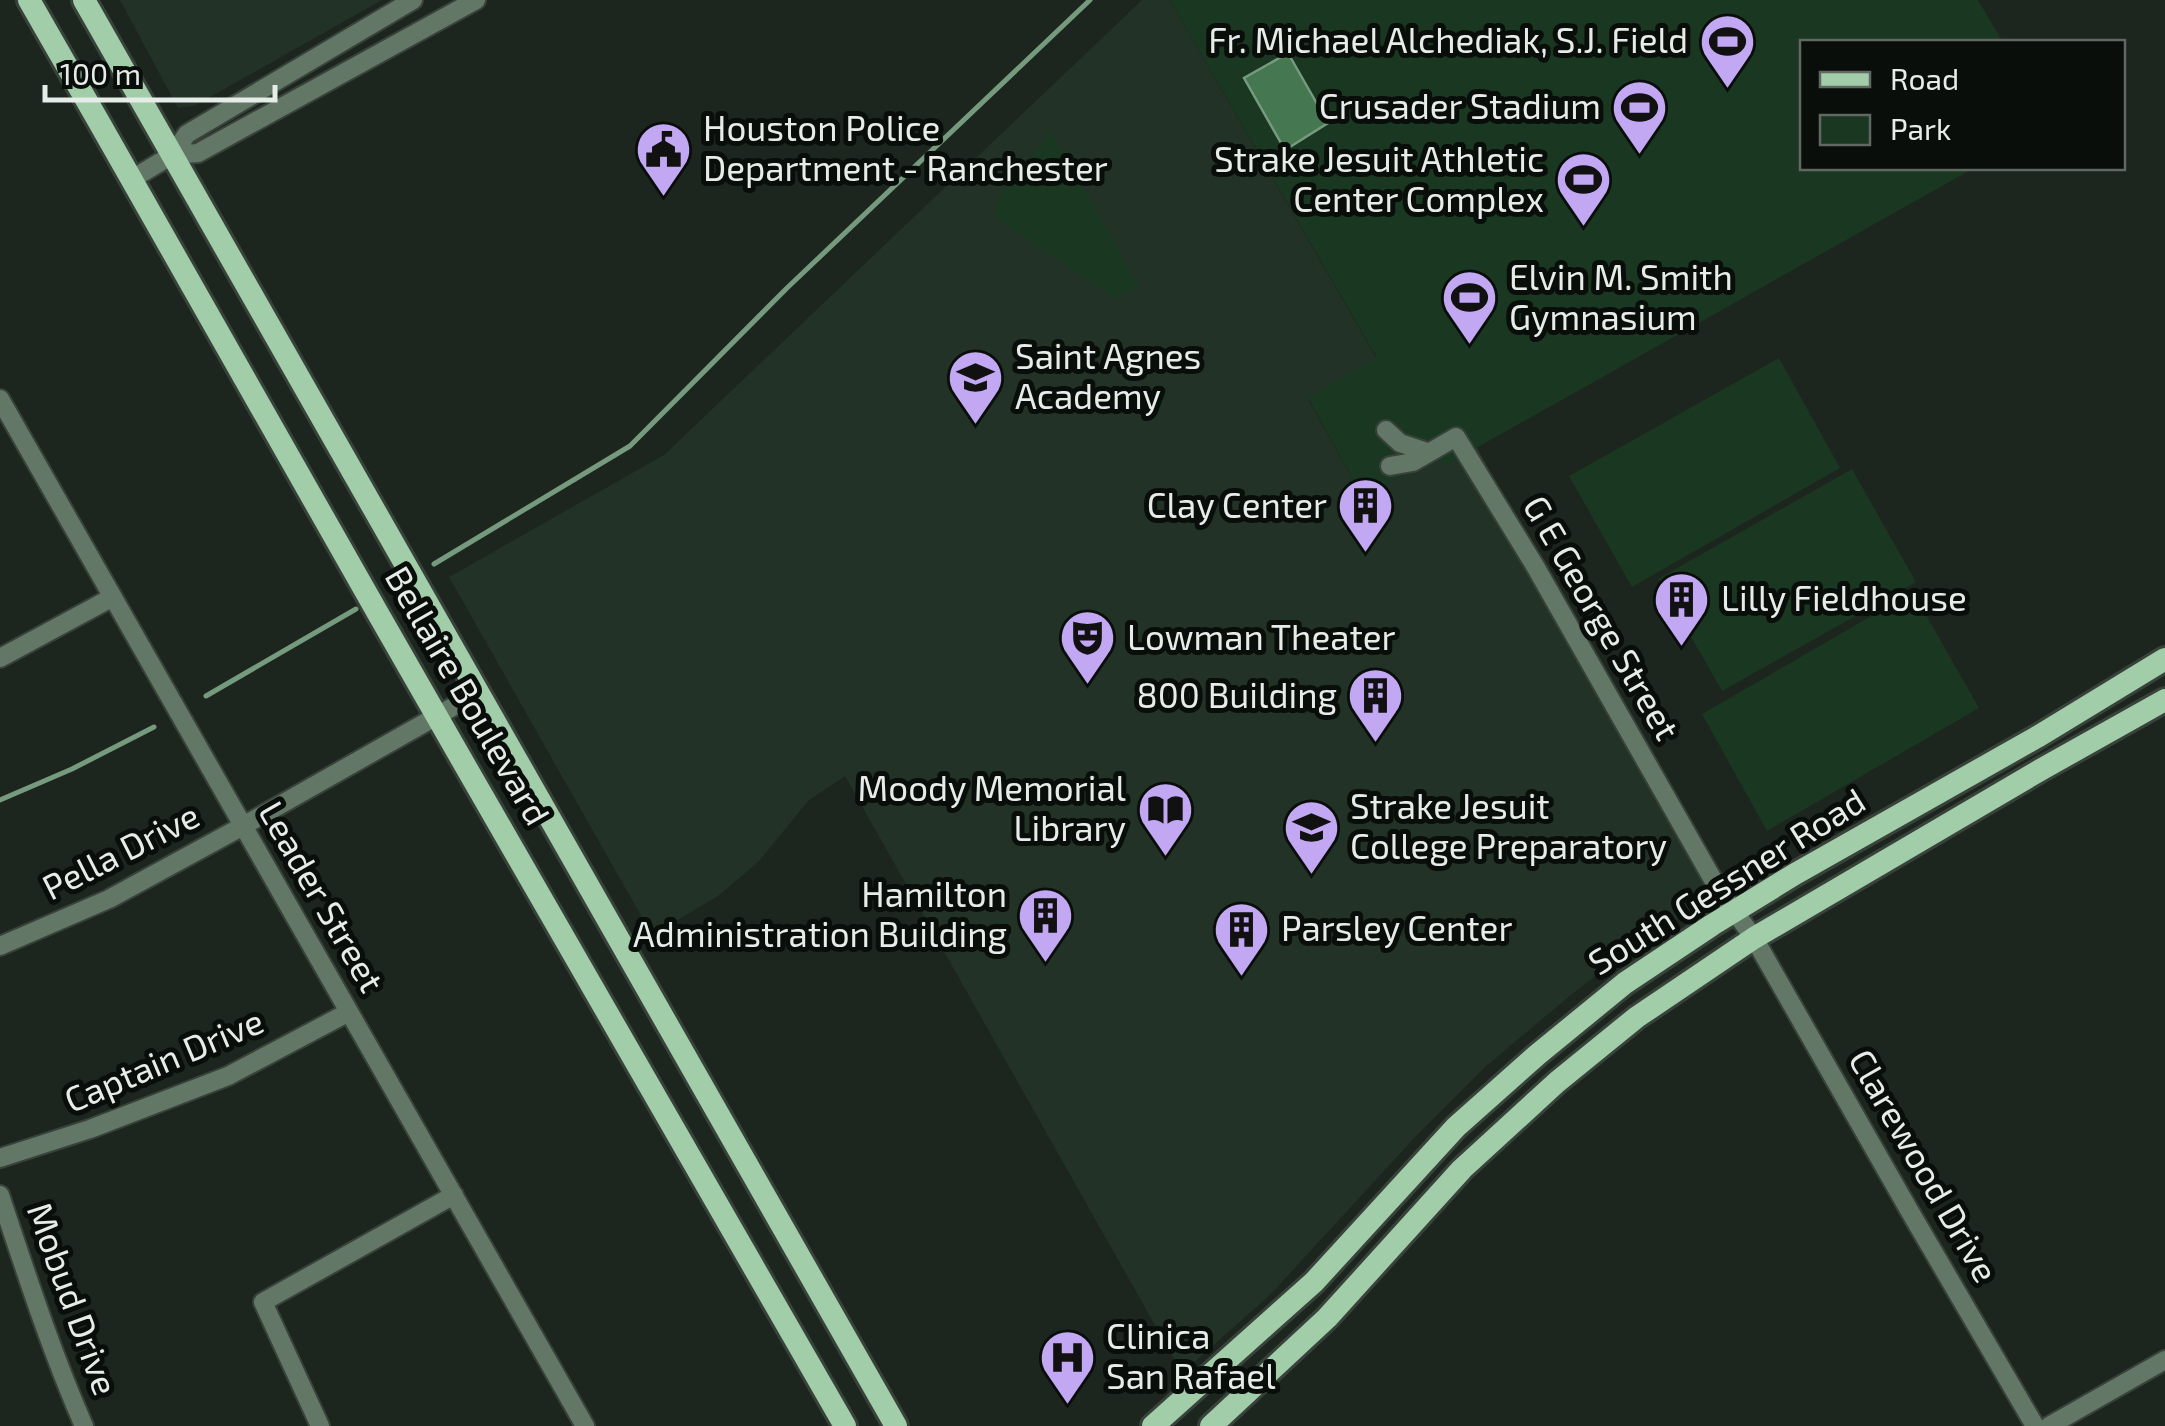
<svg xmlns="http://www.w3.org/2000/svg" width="2165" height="1426" font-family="'Exo 2',sans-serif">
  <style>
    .built { fill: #233226 }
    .green { fill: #1a3721 }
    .water { fill: #457750; stroke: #759a7d; stroke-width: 2.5 }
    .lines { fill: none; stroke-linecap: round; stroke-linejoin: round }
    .stream { stroke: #759a7d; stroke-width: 5 }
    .minor-casing { stroke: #38423a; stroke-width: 22 }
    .major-casing { stroke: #38423a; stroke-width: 28 }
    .minor { stroke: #627766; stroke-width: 18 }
    .major { stroke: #a1cda9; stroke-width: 22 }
    .labels { text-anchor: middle; stroke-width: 10; stroke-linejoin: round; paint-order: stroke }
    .poi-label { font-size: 35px; fill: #e6ece7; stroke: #090e0a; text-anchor: start }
    .street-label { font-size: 35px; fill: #e6ece7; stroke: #090e0a }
  </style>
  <rect width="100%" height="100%" fill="#1c261e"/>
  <path class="built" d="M120,0H382L194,106L178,108Z
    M1142,0H1170L1377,359L1308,399L1363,497L1424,464L1437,460L1446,465L1477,447L1596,672L1729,890L1643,939L1572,994L1485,1067L1416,1136L1270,1295L1182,1373L845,776L809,800L758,862L718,896L652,935L449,577L664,455Z"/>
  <path class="green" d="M1170,0H1978L2003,42H1802V168H1974L1446,465L1437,460L1424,464L1363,497L1308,398L1377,358Z
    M1051,131L1139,286L1116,299L997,219L996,203Z
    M1779,358L1840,468L1632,587L1569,476Z
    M1852,469L1916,582L1722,691L1658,579Z
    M1913,592L1979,708L1767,831L1702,714Z"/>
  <path class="water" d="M1288,53L1328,123L1285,150L1244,78Z"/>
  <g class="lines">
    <path class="stream" d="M434,564L630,446L787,288L1090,0
      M206,696L356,609
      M0,800L72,769L154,727"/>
    <defs>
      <path id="minor" d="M172,155L187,134L413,0
        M132,179L172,155L198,153L476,0
        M0,399L585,1426
        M1386,430L1400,443L1427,452
        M1390,466L1413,462L1456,437L1535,566L1720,892L1754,938L1909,1210L2035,1426
        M0,658L113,597
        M0,946L109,899L243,826L479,692
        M0,1158L90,1129L228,1076L349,1012
        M0,1195C26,1273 51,1351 84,1426
        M320,1426L263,1302L454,1195
        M2049,1426L2165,1360"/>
      <path id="major" d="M29,0C147,205 263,411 380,617C534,887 691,1155 845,1426
        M84,0L896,1426
        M1153,1426L1314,1282L1456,1127L1537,1055L1625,983L1712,925L1795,874L2037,737L2165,659
        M1211,1426L1327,1318L1462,1169L1557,1082L1637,1017L1754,938L2042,769L2165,700"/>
    </defs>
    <use href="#minor" class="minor-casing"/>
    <use href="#major" class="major-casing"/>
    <use href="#minor" class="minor"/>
    <use href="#major" class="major"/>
  </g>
  <defs>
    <symbol id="stadium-pin" viewBox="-11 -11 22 30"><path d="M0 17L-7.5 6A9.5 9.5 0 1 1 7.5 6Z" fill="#c2a8f3" stroke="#090e0a"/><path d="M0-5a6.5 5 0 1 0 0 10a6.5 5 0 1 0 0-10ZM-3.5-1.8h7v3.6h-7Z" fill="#111"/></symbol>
    <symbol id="civic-pin" viewBox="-11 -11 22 30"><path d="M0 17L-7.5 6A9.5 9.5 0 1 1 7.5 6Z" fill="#c2a8f3" stroke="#090e0a"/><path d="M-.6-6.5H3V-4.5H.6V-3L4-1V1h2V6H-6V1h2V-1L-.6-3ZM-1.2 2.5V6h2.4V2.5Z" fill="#111"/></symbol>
    <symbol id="school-pin" viewBox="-11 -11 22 30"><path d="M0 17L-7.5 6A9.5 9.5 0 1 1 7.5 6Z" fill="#c2a8f3" stroke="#090e0a"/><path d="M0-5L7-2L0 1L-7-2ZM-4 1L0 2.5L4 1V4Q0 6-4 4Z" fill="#111"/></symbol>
    <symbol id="building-pin" viewBox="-11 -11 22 30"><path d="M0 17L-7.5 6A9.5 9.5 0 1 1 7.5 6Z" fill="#c2a8f3" stroke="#090e0a"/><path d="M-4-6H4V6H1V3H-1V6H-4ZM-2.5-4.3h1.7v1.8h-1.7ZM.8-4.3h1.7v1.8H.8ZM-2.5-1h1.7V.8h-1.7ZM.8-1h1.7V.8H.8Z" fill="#111"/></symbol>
    <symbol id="theatre-pin" viewBox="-11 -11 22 30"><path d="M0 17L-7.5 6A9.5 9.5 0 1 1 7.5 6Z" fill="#c2a8f3" stroke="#090e0a"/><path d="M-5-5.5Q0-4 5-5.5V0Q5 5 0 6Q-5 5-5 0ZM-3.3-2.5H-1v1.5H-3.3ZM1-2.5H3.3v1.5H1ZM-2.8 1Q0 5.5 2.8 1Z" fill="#111"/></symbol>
    <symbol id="library-pin" viewBox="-11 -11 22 30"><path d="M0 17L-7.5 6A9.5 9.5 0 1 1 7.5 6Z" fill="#c2a8f3" stroke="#090e0a"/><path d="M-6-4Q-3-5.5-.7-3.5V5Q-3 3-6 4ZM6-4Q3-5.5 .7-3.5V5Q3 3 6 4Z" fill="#111"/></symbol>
    <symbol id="hospital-pin" viewBox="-11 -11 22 30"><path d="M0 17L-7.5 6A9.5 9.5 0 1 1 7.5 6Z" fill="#c2a8f3" stroke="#090e0a"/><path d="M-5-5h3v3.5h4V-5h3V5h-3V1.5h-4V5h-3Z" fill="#111"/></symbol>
  </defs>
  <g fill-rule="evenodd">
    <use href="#stadium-pin" x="1696" y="10" width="63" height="86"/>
    <use href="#stadium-pin" x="1608" y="76" width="63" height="86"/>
    <use href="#civic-pin" x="632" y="118" width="63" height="86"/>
    <use href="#stadium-pin" x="1552" y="148" width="63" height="86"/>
    <use href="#stadium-pin" x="1438" y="266" width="63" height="86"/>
    <use href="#school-pin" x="944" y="346" width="63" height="86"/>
    <use href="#building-pin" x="1334" y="474" width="63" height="86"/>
    <use href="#building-pin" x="1650" y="568" width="63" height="86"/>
    <use href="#theatre-pin" x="1056" y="606" width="63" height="86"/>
    <use href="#building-pin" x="1344" y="664" width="63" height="86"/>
    <use href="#library-pin" x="1134" y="778" width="63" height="86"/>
    <use href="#school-pin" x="1280" y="796" width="63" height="86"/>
    <use href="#building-pin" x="1014" y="884" width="63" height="86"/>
    <use href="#building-pin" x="1210" y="898" width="63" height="86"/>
    <use href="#hospital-pin" x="1036" y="1326" width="63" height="86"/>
  </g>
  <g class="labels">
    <g class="poi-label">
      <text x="1688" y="53" text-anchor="end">Fr. Michael Alchediak, S.J. Field</text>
      <text x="1601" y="119" text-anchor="end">Crusader Stadium</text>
      <text x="703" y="141">Houston Police<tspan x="703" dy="40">Department - Ranchester</tspan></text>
      <text x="1544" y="172" text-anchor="end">Strake Jesuit Athletic<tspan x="1544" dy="40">Center Complex</tspan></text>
      <text x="1509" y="290">Elvin M. Smith<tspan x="1509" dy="40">Gymnasium</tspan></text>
      <text x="1015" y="369">Saint Agnes<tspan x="1015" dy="40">Academy</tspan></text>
      <text x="1327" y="518" text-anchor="end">Clay Center</text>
      <text x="1721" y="611">Lilly Fieldhouse</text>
      <text x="1127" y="650">Lowman Theater</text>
      <text x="1337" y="708" text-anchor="end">800 Building</text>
      <text x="1126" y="801" text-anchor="end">Moody Memorial<tspan x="1126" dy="40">Library</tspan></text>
      <text x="1350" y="819">Strake Jesuit<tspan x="1350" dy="40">College Preparatory</tspan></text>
      <text x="1007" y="907" text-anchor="end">Hamilton<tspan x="1007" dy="40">Administration Building</tspan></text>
      <text x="1281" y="941">Parsley Center</text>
      <text x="1106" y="1349">Clinica<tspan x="1106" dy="40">San Rafael</tspan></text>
    </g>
    <g class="street-label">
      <text transform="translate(1601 618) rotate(60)" y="12">G E George Street</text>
      <text transform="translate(467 696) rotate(60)" y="12">Bellaire Boulevard</text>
      <text transform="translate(121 852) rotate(-27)" y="12">Pella Drive</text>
      <text transform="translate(1727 882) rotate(-32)" y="12">South Gessner Road</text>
      <text transform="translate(321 897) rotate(60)" y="12">Leader Street</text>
      <text transform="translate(164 1061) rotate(-23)" y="12">Captain Drive</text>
      <text transform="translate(1923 1166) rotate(60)" y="12">Clarewood Drive</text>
      <text transform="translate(72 1299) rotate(70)" y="12">Mobud Drive</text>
    </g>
  </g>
  <rect x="1800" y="40" width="325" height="130" fill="#090e0a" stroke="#616762" stroke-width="2.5"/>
  <rect x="1820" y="72" width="50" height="15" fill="#a1cda9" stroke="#616762" stroke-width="2.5"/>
  <text x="1890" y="90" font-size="30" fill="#e6ece7">Road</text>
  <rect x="1820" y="115" width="50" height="30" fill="#1a3721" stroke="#616762" stroke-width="2.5"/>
  <text x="1890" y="140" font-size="30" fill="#e6ece7">Park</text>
  <path d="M45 85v15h230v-15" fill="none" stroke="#e6ece7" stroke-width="5"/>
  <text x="60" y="85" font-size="30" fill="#e6ece7" stroke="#090e0a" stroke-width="8" paint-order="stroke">100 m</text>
</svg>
